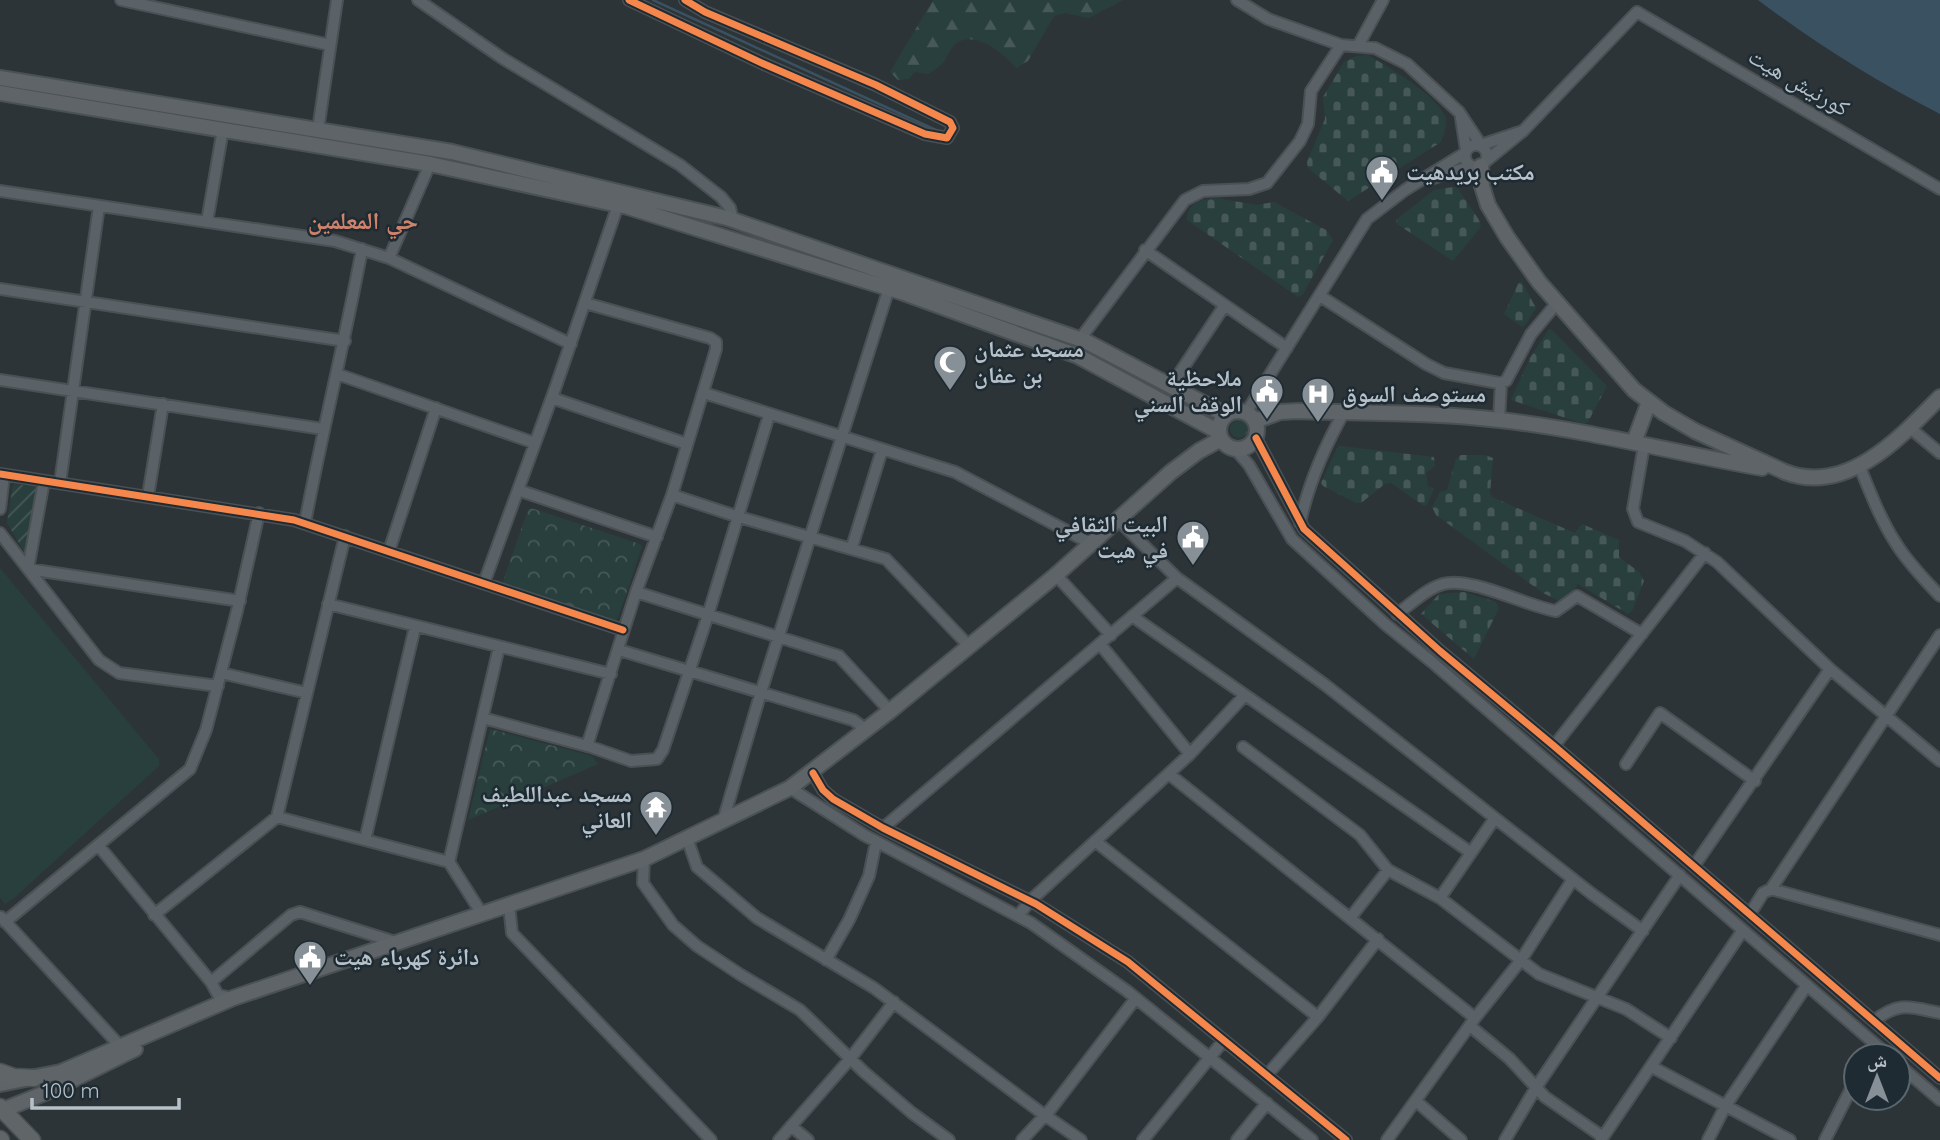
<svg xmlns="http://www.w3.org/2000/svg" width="1940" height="1140" font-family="Quicksand,'Noto Naskh Arabic',sans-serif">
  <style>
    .grass { fill: #293f3d }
    .forest { fill: url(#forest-firs) }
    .cemetery { fill: url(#cemetery-stones) }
    .park { fill: url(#park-crowns) }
    .garden { fill: url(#garden-furrows) }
    .water { fill: #395160 }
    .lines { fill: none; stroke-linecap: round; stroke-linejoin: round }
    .stream { stroke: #395160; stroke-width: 2.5 }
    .minor-casing { stroke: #4a5053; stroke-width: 14 }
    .major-casing { stroke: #4a5155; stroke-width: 18 }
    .highway-casing { stroke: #495053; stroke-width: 19 }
    .minor { stroke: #5b6267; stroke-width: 10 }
    .major { stroke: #5e6468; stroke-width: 14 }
    .highway { stroke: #606567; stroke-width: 16 }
    .cycleway-casing { stroke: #1f2b33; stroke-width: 11 }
    .cycleway { stroke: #f5874c; stroke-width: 7 }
    .labels { text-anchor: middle; stroke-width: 5; stroke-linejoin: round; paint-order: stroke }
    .street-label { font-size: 23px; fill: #b6c1c9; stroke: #1f2b33 }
    .poi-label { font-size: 23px; font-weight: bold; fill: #b6c1c9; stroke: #1f2b33; text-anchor: start }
    .neighbourhood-label { font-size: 24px; font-weight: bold; fill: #d0836a; stroke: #1f2b33 }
  </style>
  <defs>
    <pattern id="forest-firs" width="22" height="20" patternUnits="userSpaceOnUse" patternTransform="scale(1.75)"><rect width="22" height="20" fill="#293f3d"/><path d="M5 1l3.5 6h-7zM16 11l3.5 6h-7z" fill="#465958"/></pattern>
    <pattern id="cemetery-stones" width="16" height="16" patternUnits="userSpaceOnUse" patternTransform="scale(1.75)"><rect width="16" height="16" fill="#293f3d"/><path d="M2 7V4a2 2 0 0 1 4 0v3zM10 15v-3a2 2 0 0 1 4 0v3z" fill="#465958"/></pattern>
    <pattern id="park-crowns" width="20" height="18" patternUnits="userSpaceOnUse" patternTransform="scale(1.75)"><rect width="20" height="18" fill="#293f3d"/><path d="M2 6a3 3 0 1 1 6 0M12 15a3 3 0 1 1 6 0" fill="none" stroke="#465958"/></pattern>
    <pattern id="garden-furrows" width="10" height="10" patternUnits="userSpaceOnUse" patternTransform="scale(1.75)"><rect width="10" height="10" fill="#293f3d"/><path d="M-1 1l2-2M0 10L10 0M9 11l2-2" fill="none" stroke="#465958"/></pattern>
  </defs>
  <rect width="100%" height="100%" fill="#2c3438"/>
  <path class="grass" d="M0,568L159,759V766L13,899L5,904L0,898Z"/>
  <path class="forest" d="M933,0H1123L1089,18L1065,13L1054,16L1028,61L1016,68C1004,53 973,28 954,45C949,50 947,59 942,64C938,68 932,71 928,74L915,72L909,79L898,80L890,72Z"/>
  <path class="cemetery" d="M1368,55C1388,67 1435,94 1445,116C1448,124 1444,135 1441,142L1348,201L1308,168L1307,162L1325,119L1323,97L1344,62L1356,56Z
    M1453,187H1457L1479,220L1481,227L1453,261L1397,224L1396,220L1434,190Z
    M1216,198L1257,205L1274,202L1326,230L1333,240L1303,294L1298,297L1187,220C1187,203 1201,199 1216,198Z
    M1519,282H1522L1536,308L1526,324L1522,327L1504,314Z
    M1549,329L1552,330L1607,386L1588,422L1584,424L1511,400L1530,358Z
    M1340,446L1434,457L1435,466L1426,473L1428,486L1434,489L1427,505L1424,506L1391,483L1385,484L1361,503H1356L1323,486L1321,483L1337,448Z
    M1461,455H1485L1493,458L1490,493L1492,497L1575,533L1582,524L1619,540V557L1639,572L1644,581L1632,611L1628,614L1578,584L1570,595L1559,601L1543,593L1436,515L1432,507L1440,492L1447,490L1456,459Z
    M1464,592L1496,602L1499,608L1474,659L1421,614L1439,594Z"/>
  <path class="park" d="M1230 429a9 9 0 1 1 18 0a9 9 0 1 1-18 0Z
    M531,508L640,544L642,547L618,618L615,620L505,584L503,581L528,510Z
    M490,729L592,756L598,764L468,820Z"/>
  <path class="garden" d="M13,484L36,487L26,555L7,523Z"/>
  <path class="water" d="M1758,0H1940V114C1877,82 1815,43 1758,0Z"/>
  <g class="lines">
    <path class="stream" d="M653,0L938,131"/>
    <defs>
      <path id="minor" d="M121,0L330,45
        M418,0L502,58L680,165L721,197L730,208L733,220
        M629,0L764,64L925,134L947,138L953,128L950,122L876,85L705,12L685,0
        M1237,0L1268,19L1341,45L1375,48L1407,64L1459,112L1481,145L1523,131
        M1637,12L1940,189
        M1358,46L1383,0
        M1461,118L1466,150
        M318,130L337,0
        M1465 156a11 11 0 1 1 22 0a11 11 0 1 1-22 0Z
        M1486,161L1523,131L1637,12
        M1430,179L1472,166
        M0,191L335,241L389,258L571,344
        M207,222L223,129
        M1145,250L1287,348
        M389,258L430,164
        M0,289L345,341
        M1320,296L1426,364L1444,373L1499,383L1506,381L1531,334L1557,303
        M585,303L710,338L716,342V349L672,495L636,592L587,746
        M1080,339L1185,200L1203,191L1249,189L1267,183L1300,141L1308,124L1311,91L1341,45
        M337,374L535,443
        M0,380L323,429
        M1171,386L1225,305
        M704,393L955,472L1090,543
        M552,398L687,444
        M1246,413L1367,219L1405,190L1465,153
        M1499,420L1501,383
        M1910,428L1940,453
        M1256,438L1304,529L1440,651L1554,746L1940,1078
        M1644,445L1633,509L1638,522L1685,541L1717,562L1830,669L1940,761
        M1235,449L1249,465L1292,539L1385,624L1432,662L1889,1056
        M1859,465C1870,492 1881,521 1897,545C1909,564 1925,580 1940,596
        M0,474L294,520L623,630
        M44,481L28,569L240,601
        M60,483L99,206
        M518,490L657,537
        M672,495L739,517L886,559L969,646
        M148,496L163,404
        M0,509L4,475
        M1117,519L1177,578L1324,684L1592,894L1643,931
        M305,523C322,432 345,341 362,249
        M1300,523C1308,485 1325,446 1344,412
        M0,533L99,660L119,673L218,686
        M852,547L882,450
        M389,551L436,408
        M1056,575L1111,635
        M484,583L556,386L618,205
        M636,592L839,656L890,711
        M328,604L611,674
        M1397,614C1411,604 1426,589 1443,584C1470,576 1526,606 1556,611L1577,596L1642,634
        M1132,616L1470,852
        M1100,644L1190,754
        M619,650L853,720L867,730
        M221,673L307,693
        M483,718L591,747L631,761L657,759L663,750L708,615L769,415
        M1554,746L1705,553
        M1243,747L1360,835L1388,870L1440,898L1539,974L1626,1009L1671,1038
        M1626,764L1660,713L1755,781
        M813,773L823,790L833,799L883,828L1036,904L1128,962L1346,1140
        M1169,774L1475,1018
        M790,788L864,835L1031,923L1127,991L1312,1140
        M277,817L449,862L482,914
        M723,821L761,692L889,288
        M883,828L1177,578
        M687,838L697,867L757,918L874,988L1043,1114L1081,1140
        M365,840L415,627
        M1095,841L1318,1017
        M98,845L211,982L218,995L232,998
        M644,859L643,883L673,925L697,946L741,975L800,1010L864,1072L912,1113L949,1140
        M449,862L499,647
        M1694,866L1830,669
        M1771,889L1940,935
        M1440,898L1495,818
        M509,905L512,933L711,1140
        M1750,914L1763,893L1771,889L1940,635
        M154,915L277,817L345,536
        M1018,916L1030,901L1190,754L1245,695
        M1,917L120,1046
        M1351,917L1388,870
        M5,922L190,769L206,730L237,611L259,513
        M826,960L849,920L869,876L876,842
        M211,982L291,915L300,912L395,942
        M1874,1021C1899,1001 1910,1007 1940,1013
        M1470,1026L1510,1059L1545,1097L1603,1137
        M1898,1064L1940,1100
        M1652,1067L1790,1140
        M1267,1075L1318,1017L1378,939
        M1416,1101L1461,1140
        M791,1126L808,1140
        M779,1140L850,1059L894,1002
        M1022,1140L1050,1110L1136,998
        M1143,1140L1224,1040
        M1237,1140L1267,1103
        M1387,1140L1475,1018L1521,960L1573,879
        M1505,1140L1537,1086L1680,875
        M1601,1140L1743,930
        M1708,1140L1726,1105L1807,985
        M1825,1140L1856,1079"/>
      <path id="major" d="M0,78L452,152L727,218L1085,341L1226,415
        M0,93L430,164L628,207L901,292L1078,356L1219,432
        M1481,166L1482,186L1488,205L1507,237L1539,282L1634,390L1664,413L1695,431L1785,472C1847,496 1901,437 1940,397
        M1219 430a19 19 0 1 1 38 0a19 19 0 1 1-38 0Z
        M1255,421L1280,412L1298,411C1365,413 1433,412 1500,420C1589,430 1675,453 1762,468
        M1634,442L1649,402
        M0,1084L61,1072L233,998L644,859L790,788L890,711L1056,575L1171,472L1199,451L1221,439
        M3,1110L50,1091L135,1049"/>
      <path id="highway" d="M0,1072L14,1077L34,1078
        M0,1107L32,1140
        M0,1139L1,1140"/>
    </defs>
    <use href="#minor" class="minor-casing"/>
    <use href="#major" class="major-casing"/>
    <use href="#highway" class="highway-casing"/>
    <use href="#minor" class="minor"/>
    <use href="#major" class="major"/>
    <use href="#highway" class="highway"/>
    <defs>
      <path id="cycleway" d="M629,0L764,64L925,134L947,138L953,128L950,122L876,85L705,12L685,0
        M1256,438L1304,529L1440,651L1554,746L1940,1078
        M0,474L294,520L623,630
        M813,773L823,790L833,799L883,828L1036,904L1128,962L1346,1140"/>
    </defs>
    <use href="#cycleway" class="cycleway-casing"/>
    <use href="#cycleway" class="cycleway"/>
  </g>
  <defs>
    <symbol id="civic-pin" viewBox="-11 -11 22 30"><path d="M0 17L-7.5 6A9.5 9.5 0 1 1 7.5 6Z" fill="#869096" stroke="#1f2b33"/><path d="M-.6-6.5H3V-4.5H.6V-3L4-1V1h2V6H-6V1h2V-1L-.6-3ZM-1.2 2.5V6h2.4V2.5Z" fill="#fff"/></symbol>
    <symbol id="mosque-pin" viewBox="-11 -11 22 30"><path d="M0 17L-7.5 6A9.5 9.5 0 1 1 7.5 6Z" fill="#869096" stroke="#1f2b33"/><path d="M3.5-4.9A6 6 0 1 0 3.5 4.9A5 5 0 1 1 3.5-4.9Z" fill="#fff"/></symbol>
    <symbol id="hospital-pin" viewBox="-11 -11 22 30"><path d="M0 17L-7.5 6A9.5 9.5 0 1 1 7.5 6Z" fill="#869096" stroke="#1f2b33"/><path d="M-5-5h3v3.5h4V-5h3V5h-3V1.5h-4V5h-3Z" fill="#fff"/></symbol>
    <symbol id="temple-pin" viewBox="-11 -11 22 30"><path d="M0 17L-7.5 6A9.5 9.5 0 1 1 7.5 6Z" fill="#869096" stroke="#1f2b33"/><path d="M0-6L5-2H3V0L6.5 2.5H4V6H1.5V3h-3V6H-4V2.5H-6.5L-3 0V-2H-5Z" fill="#fff"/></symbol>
  </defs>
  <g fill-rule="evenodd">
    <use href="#civic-pin" x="1363" y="153" width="38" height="52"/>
    <use href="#mosque-pin" x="931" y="343" width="38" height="52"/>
    <use href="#civic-pin" x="1248" y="372" width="38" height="52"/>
    <use href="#hospital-pin" x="1299" y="375" width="38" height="52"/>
    <use href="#civic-pin" x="1174" y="518" width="38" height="52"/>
    <use href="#temple-pin" x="637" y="788" width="38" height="52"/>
    <use href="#civic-pin" x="291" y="938" width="38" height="52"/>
  </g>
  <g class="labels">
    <g class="street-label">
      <text transform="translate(1799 82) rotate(30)" y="8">كورنيش هيت</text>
    </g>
    <g class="poi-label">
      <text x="1406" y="180">مكتب بريدهيت</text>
      <text x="974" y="357">مسجد عثمان<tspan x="974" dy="26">بن عفان</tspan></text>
      <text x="1242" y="386" text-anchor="end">ملاحظية<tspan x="1242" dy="26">الوقف السني</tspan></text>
      <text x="1342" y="402">مستوصف السوق</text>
      <text x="1168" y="532" text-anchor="end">البيت الثقافي<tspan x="1168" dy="26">في هيت</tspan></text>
      <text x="632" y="802" text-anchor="end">مسجد عبداللطيف<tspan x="632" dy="26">العاني</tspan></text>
      <text x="334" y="965">دائرة كهرباء هيت</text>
    </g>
    <g class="neighbourhood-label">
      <text x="363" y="229">حي المعلمين</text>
    </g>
  </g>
  <g transform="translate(1877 1077)"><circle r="33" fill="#1f2b33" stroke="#5b676f" stroke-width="2"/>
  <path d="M0-5L12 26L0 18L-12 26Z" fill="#869096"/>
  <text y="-10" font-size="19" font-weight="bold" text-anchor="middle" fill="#b6c1c9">ش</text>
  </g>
  <path d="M32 1098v10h147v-10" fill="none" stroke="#b6c1c9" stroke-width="3.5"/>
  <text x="42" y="1098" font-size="21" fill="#b6c1c9" stroke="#1f2b33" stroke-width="5" paint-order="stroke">100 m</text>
</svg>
